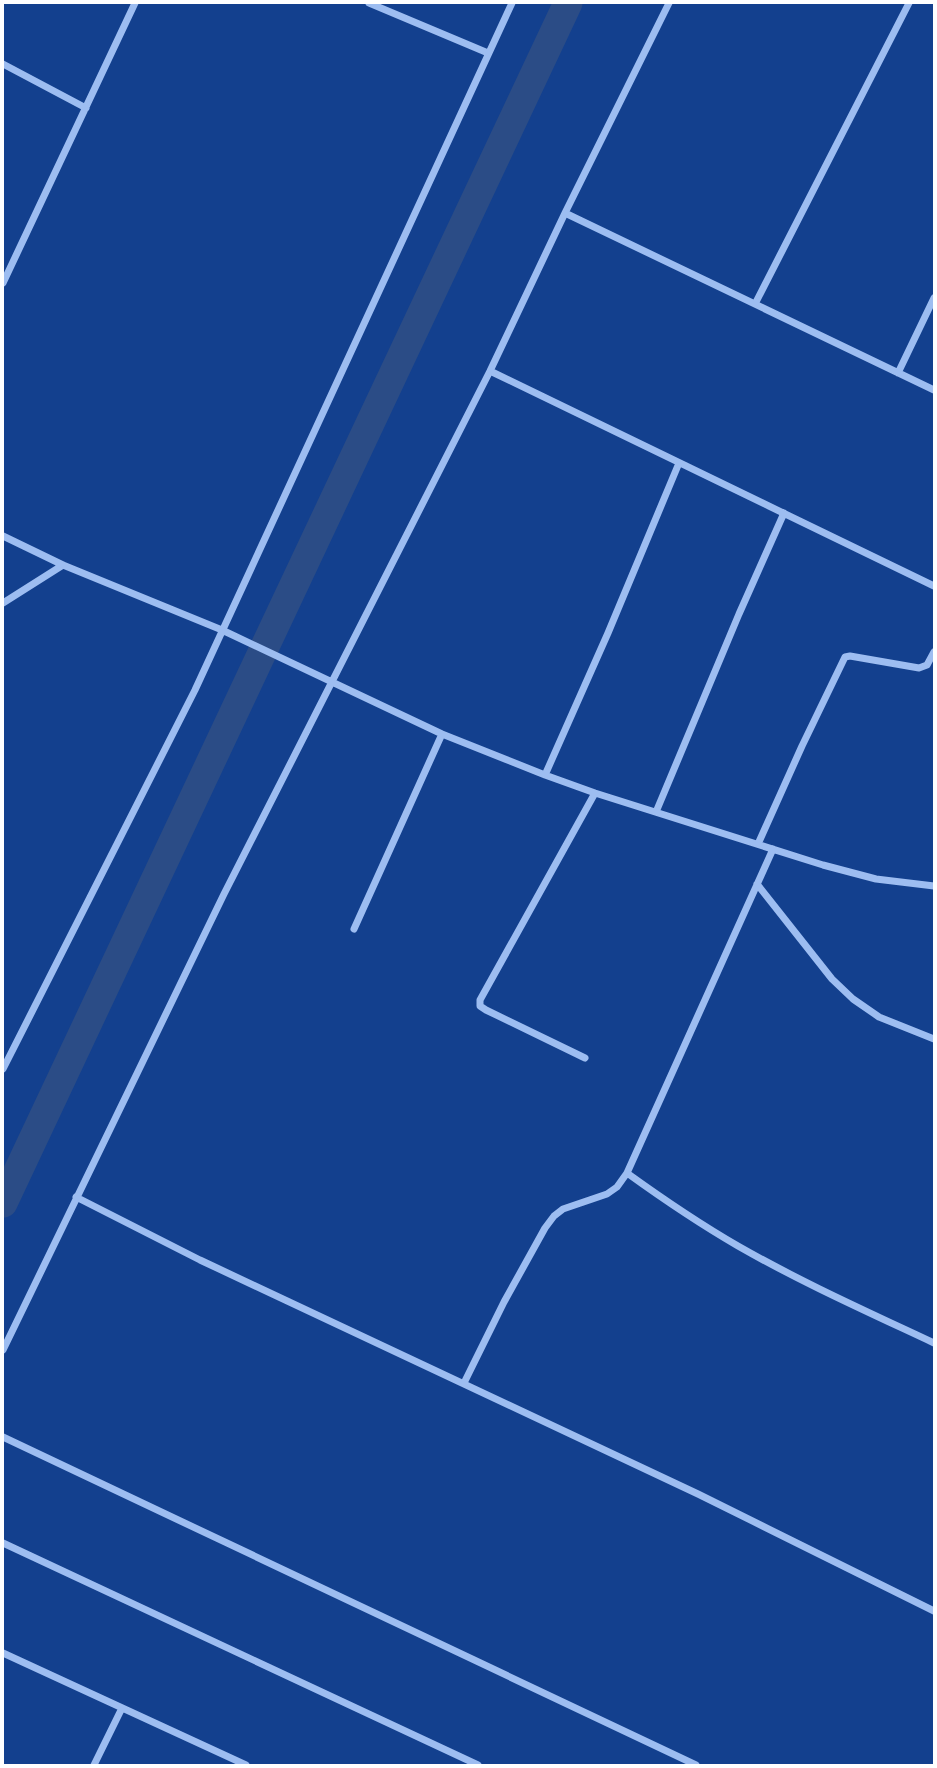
<svg xmlns="http://www.w3.org/2000/svg" width="937" height="1768" font-family="Roboto,sans-serif">
  <style>
    .lines { fill: none; stroke-linecap: round; stroke-linejoin: round }
    .canal { stroke: #2b4c86; stroke-width: 29 }
    .minor { stroke: #9dbdf1; stroke-width: 7 }
  </style>
  <rect width="100%" height="100%" fill="#13408e"/>
  <g class="lines">
    <path class="canal" d="M3,1203L568,3"/>
    <path class="minor" d="M369,3L488,53
      M3,64L86,108
      M565,213L934,390
      M3,283L135,3
      M755,304L909,3
      M490,371L934,586
      M898,373L934,298
      M3,536L63,565L222,630L442,734L545,775L595,793L823,865L876,879L934,886
      M3,603L63,565
      M545,775L608,633L679,463
      M656,812L739,614L784,513
      M758,844L802,746L845,657L850,656L919,668L927,665L934,652
      M757,884L832,979L853,999L879,1017L934,1039
      M354,929L442,734
      M585,1058L486,1010L480,1006V1000L595,793
      M3,1069L195,690L512,3
      M627,1173C663,1199 700,1224 738,1246C801,1282 868,1312 934,1343
      M76,1197L200,1260L698,1494L934,1611
      M3,1350L224,894L490,371L565,213L669,3
      M464,1383L504,1302L545,1228L554,1216L563,1209L607,1194L617,1187L627,1173L773,849
      M3,1437L696,1765
      M3,1543L478,1765
      M3,1653L246,1765
      M94,1765L122,1708"/>
  </g>
  <rect width="937" height="1768" fill="none" stroke="#ffffff" stroke-width="8"/>
</svg>
